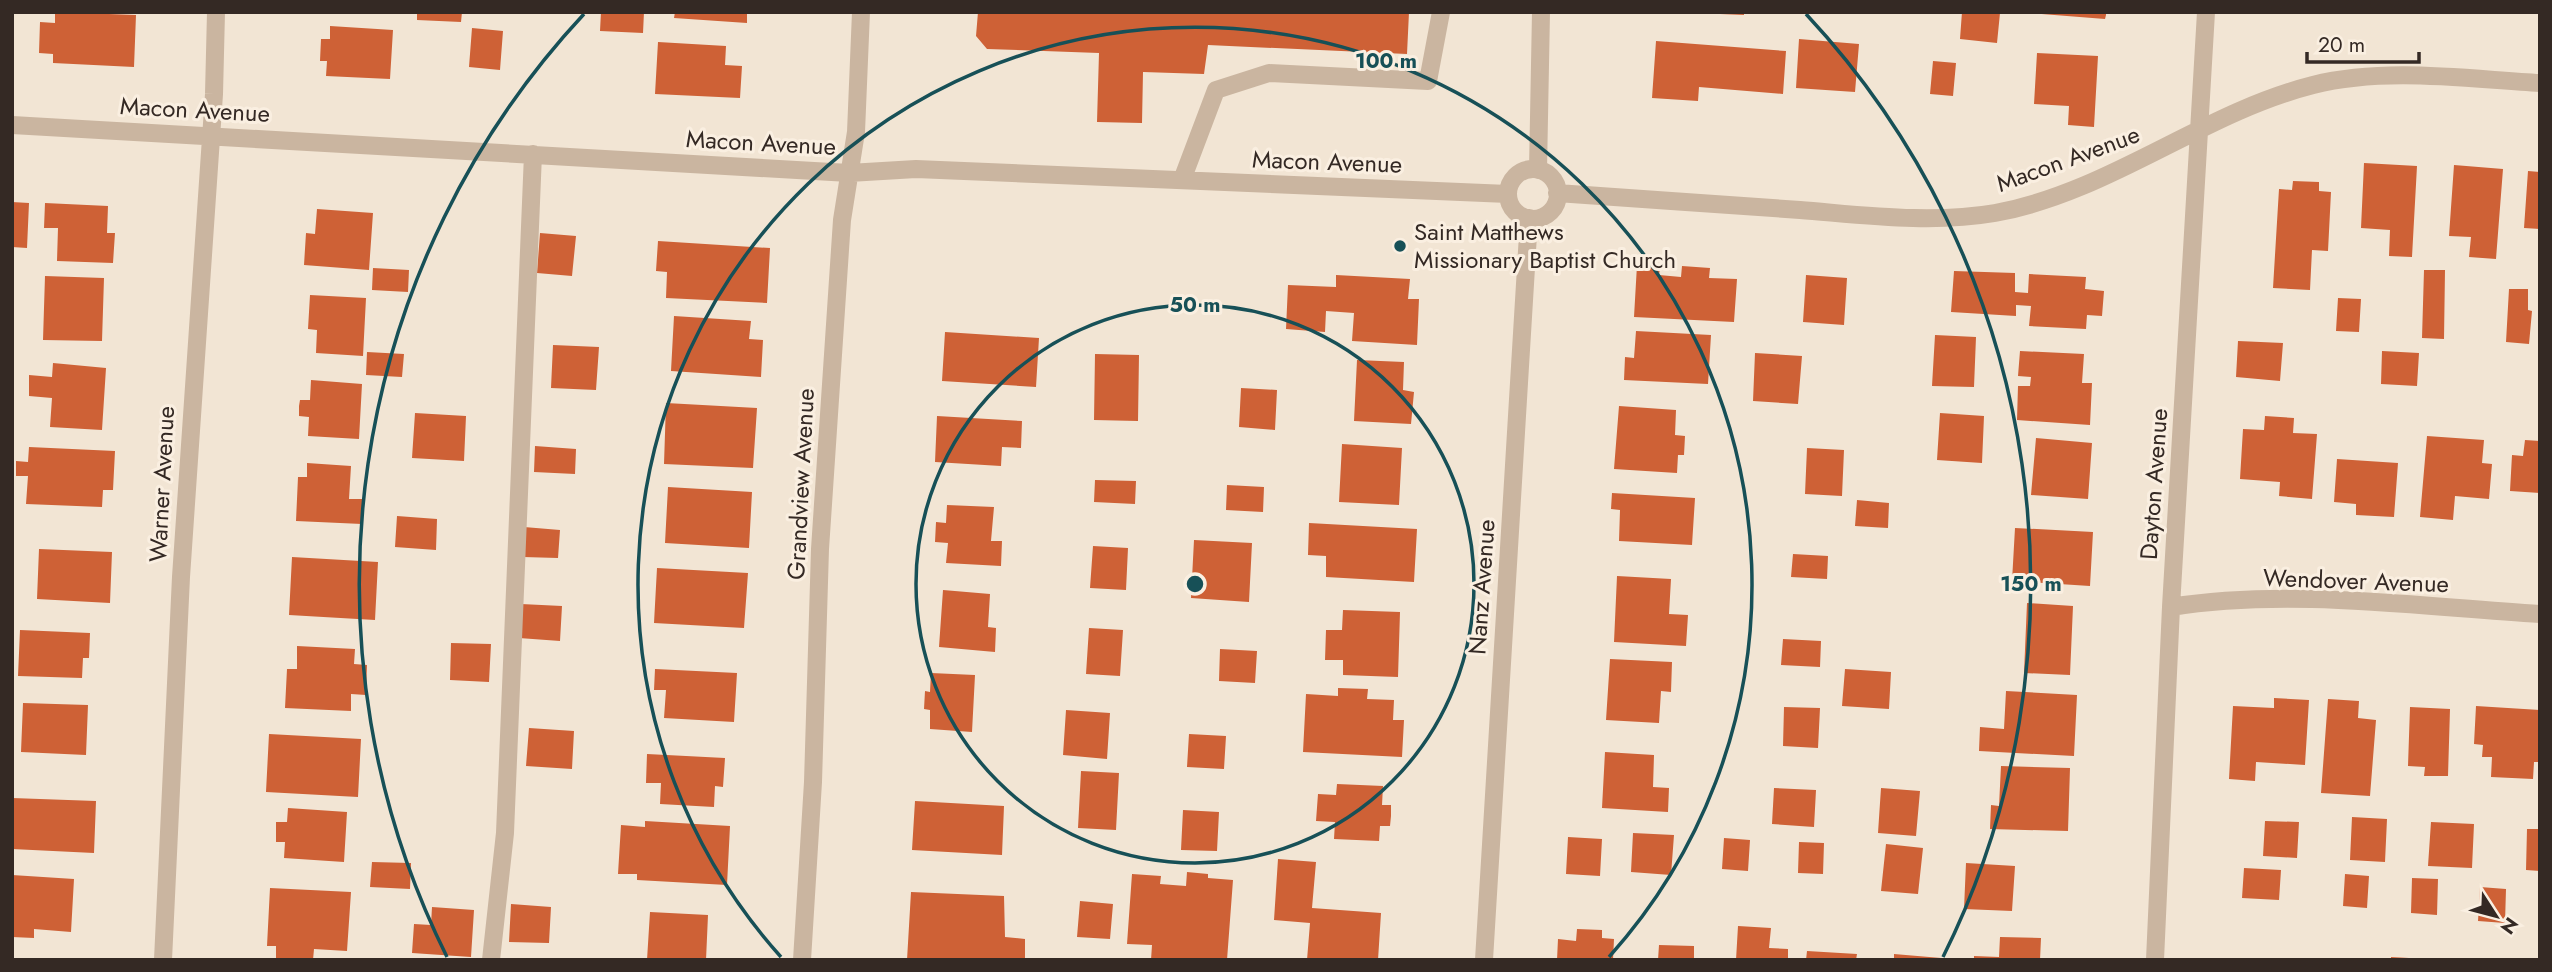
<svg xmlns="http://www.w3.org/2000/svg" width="2552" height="972" font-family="Jost,sans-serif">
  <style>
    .building { fill: #ce6136 }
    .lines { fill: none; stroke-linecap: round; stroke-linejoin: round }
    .minor { stroke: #cab5a0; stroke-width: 18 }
    .ring { fill: none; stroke: #175057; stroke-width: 3.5 }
    .poi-dot { fill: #175057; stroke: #faefe1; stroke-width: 2.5 }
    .labels { text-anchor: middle; stroke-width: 6; stroke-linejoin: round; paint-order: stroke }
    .street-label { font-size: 24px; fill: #342924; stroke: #faefe1 }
    .poi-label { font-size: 24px; fill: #342924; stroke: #faefe1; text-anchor: start }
    .centre { fill: #175057; stroke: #faefe1; stroke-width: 3.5 }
    .ring-label { font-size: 21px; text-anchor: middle; font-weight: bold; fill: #175057; stroke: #faefe1; stroke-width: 6; stroke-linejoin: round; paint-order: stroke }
  </style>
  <rect width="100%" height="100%" fill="#f2e5d4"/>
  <path class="building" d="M55,12L136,15L134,67L53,63V54L39,53L40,22L55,23Z
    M417,12H462L461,22L417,20Z
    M601,12H644L643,33L600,31Z
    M675,12H747V23L674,18Z
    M978,12H1409L1407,54L1208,45L1204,74L1143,72L1142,123L1097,122L1099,53L987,49L976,36Z
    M1720,12H1744V15L1720,14Z
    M1962,12L2000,13L1997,43L1960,39Z
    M2017,12H2106V15L2105,19Z
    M330,26L393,30L390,79L326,76L327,61H320L321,39H330Z
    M472,28L503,31L500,70L469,67Z
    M1799,39L1859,44L1855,92L1796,88Z
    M1656,41L1786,51L1783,94L1699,87L1698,101L1652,98Z
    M658,42L726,46L725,65L742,66L740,98L655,94Z
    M2037,53L2098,56L2094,127L2068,125L2069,106L2034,104Z
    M1933,61L1956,63L1953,96L1930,94Z
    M2364,163L2417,166L2412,257L2389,256L2390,230L2361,228Z
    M2454,165L2503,169L2496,259L2469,257L2471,237L2449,236Z
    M2528,171L2540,172V229L2524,228Z
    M2293,181L2319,182V191L2331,192L2328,251L2312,250L2310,290L2273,288L2279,189L2292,190Z
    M12,202L29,203L27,248L12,247Z
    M45,203L108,206L107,233H115L113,263L57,261L58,228H44Z
    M317,209L373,213L369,270L304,265L306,233L315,234Z
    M540,233L576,236L572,276L537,273Z
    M658,241L770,248L767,303L666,298L667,272L656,271Z
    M1637,265L1660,267L1659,275L1681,277L1682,266L1710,268L1709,278L1737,279L1734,322L1634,317Z
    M373,268L409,270L408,292L372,290Z
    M2424,270H2445L2444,339L2422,338Z
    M1954,271L2015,273V292L2028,293L2029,274L2086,277L2085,289L2104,291L2102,316L2087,315L2086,329L2029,326L2031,306L2016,305V316L1951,312Z
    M1336,275L1410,279L1408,299H1419L1417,345L1352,341L1354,313L1326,311L1325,332L1286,329L1288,285L1336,287Z
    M1806,275L1847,278L1844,325L1803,322Z
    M45,276L104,278L102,341L43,340Z
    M2509,289H2528V310L2532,311L2529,344L2506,342Z
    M310,295L366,298L363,356L316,353L317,330L308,329Z
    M2338,298L2361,299L2359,332L2336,331Z
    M674,316L751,321L749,339L763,340L761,377L671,371Z
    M1636,331L1711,335L1708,384L1624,380L1625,357L1634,358Z
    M945,332L1039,338L1036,387L942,381Z
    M1935,335L1976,337L1974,387L1932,386Z
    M2238,341L2283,343L2280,381L2236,377Z
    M553,345L599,347L596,390L551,388Z
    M2020,351L2084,354L2082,383H2092L2090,425L2017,420L2018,386H2030L2031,377L2018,376Z
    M2382,351L2419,353L2417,386L2381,384Z
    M367,352L404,354L402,377L366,375Z
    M1755,353L1802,356L1798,404L1753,401Z
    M1095,354L1139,355L1138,421L1094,420Z
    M1357,360L1404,362L1403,390L1414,392L1411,424L1354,421Z
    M53,363L106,368L102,430L50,427L52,398L29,396V375L52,377Z
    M311,380L362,384L359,439L308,436L309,417L299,416V406L300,400H310Z
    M1241,388L1277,390L1275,430L1239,427Z
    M666,403L757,408L753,468L664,464Z
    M1619,406L1676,410L1675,435L1685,436L1684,455H1678L1677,473L1614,469Z
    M415,413L466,416L464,461L412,458Z
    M1940,413L1984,416L1982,463L1937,460Z
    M937,416L1022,421L1021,448L1002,447L1001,466L935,462Z
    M2265,416L2294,418L2293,433L2317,434L2312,499L2279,496L2280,482L2240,479L2243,429L2264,430Z
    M2427,436L2484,440L2482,463L2492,464L2489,499L2455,496L2453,520L2420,517Z
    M2036,438L2092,443L2088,499L2031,495Z
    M2525,440L2540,441V493L2510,491L2512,455L2523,456Z
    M1342,444L1402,448L1399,505L1339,502Z
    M535,446L576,449L575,474L534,472Z
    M29,447L115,451L113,490H103L102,507L26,504L28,476H16V461L28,462Z
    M1807,448L1844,450L1842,496L1805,494Z
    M2337,459L2398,463L2394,517L2356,515V504L2334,502Z
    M307,463L351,466L349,499H363L362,524L296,521L298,477H307Z
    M1095,480L1136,481L1135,504L1094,502Z
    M1227,485L1264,487L1263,512L1226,510Z
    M668,487L752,492L749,548L665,543Z
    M1612,493L1695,498L1692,545L1619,541L1620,510L1611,509Z
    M1857,500L1889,503L1888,528L1855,526Z
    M947,505L994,507L991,541H1002L1001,566L946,563L948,543L935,542L936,522L946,523Z
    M397,516L437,519L436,550L395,547Z
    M1309,523L1417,529L1414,582L1326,577V556L1308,555Z
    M524,527L560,530L558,558L523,557Z
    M2015,528L2093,532L2090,586L2012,581Z
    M1194,540L1252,543L1249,602L1191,598Z
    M1093,546L1128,548L1126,590L1090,588Z
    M39,549L112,552L110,603L37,599Z
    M1793,554L1828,556L1827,579L1791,577Z
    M292,557L378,562L375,620L289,615Z
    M657,568L748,573L744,628L654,623Z
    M1617,576L1671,579L1669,614L1688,615L1686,646L1614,642Z
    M943,590L990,594L988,627L996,628L995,652L939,647Z
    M2027,603L2073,606L2070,675L2024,673Z
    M521,604L562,606L560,641L519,638Z
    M1343,610L1400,612L1398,677L1343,675V660H1325L1326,630H1342Z
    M1089,628L1123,630L1120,676L1086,674Z
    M20,630L90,633L89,658H83L82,678L18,676Z
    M1783,639L1821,641L1820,667L1781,665Z
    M451,643L491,644L489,682L450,680Z
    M297,646L355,649L354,664L367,665L366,695L351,694V711L285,708L287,669H297Z
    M1220,649L1257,651L1255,683L1219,681Z
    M1610,659L1672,662L1671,692L1661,691L1659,723L1606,720Z
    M655,669L737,673L734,722L664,718L666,690H654Z
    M1845,669L1891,672L1889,709L1842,706Z
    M931,673L975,675L972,732L930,729V710L924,709L925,691L930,692Z
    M1338,688L1368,689L1367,699L1394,700L1393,720H1404L1402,757L1303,752L1306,694L1338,696Z
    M2006,691L2077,695L2074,756L1979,751L1980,727L2004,729Z
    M2274,698L2309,700L2305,765L2256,762L2255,781L2229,779L2233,706L2274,708Z
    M2328,699L2359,701L2358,718L2376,720L2370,796L2321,793Z
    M23,703L88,705L86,755L21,752Z
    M2476,706L2540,710V762H2534L2533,779L2491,777L2492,757H2482L2483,745L2474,744Z
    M1784,707L1820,708L1818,748L1783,746Z
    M2410,707L2450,709L2448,776H2424L2425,767L2408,766Z
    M1066,710L1110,713L1107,759L1063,755Z
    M529,728L574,731L572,769L526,766Z
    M269,734L361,739L358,797L266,792Z
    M1189,734L1226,736L1224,769L1187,767Z
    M1605,752L1654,755L1653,787L1669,788L1668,812L1602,808Z
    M647,754L725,758L723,787L715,786L714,807L660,804L661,783H646Z
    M2001,766L2070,768L2068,831L1990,829L1991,805L1999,806Z
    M1081,771L1119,773L1116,830L1078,828Z
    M1337,784L1383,786L1382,805H1391V816L1390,826H1380L1379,841L1334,839L1335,822L1316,821L1318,794L1336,795Z
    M1774,788L1816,790L1814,827L1772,824Z
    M1881,788L1920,791L1916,836L1878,833Z
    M12,798L96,801L94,853L12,849Z
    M915,801L1004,806L1002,855L912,850Z
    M288,808L347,812L344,862L284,858L285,842H276V822H287Z
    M1183,810L1219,812L1217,851L1181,850Z
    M2352,817L2387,819L2385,862L2350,860Z
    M645,821L730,826L727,885L637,880V874H618L621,825L645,827Z
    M2265,821L2299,822L2297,858L2263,856Z
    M2431,822L2474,824L2472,868L2428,866Z
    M2527,829H2540V871L2526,870Z
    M1633,833L1674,835L1671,875L1631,872Z
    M1568,837L1602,839L1600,876L1566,874Z
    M1724,838L1750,840L1748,871L1722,869Z
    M1799,842L1824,843L1823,874L1798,873Z
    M1886,844L1923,848L1918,894L1881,891Z
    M1278,859L1316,862L1312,908L1381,913L1378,960H1307L1310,923L1274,920Z
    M372,862L411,863L410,889L370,887Z
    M1966,863L2015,866L2012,911L1964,909Z
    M2244,868L2281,870L2279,900L2242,898Z
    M1187,872L1208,874V878L1233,880L1227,960H1151L1152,945L1127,944L1132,874L1161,876L1160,884L1186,886Z
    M2345,874L2369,876L2367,908L2343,906Z
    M12,875L74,879L71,932L34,929V938L12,937Z
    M2412,878L2438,879L2437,915L2411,913Z
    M2480,887L2506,889L2505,923L2478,921Z
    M270,888L351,892L347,951L314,949L313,960H276V946H267Z
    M911,892L1004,896L1005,937L1025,939V960H907Z
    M1080,901L1113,904L1110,939L1077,937Z
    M511,904L551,907L549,943L509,942Z
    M432,907L474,910L471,957L412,953L414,924L431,925Z
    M650,912L708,915L706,960H647Z
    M1738,926L1771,928L1769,948L1788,949V960H1736Z
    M1577,929L1602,930V938L1614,939L1613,960H1557L1558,939L1576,941Z
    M2000,937L2041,938L2040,960H1974V956L1999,957Z
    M1659,945L1694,946V960H1658Z
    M1807,951L1857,954L1856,960H1806Z
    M1894,954L1941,958V960H1894Z
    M2391,957L2409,958V960H2391Z"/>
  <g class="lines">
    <path class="minor" d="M12,125L849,173L916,169L1508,194
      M1508 194a25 25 0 1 1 50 0a25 25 0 1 1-50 0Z
      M1538,170L1541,12
      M1182,180L1216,90L1269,73L1428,81L1441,12
      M1557,193C1638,199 1719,204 1800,210C1864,215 1931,224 1995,213C2110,192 2202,113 2313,85C2386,67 2466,79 2540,83
      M2171,607C2290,588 2420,607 2540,614
      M163,960L181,577L214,94L216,12
      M491,960L505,833L533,154
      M802,960L813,782L820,549L842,220L856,132L861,12
      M1484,960L1529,218
      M2155,960L2171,607L2206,12"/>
  </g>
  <g class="ring">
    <circle cx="1195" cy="584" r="279"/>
    <path d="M781 957A557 557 0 1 1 1609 957"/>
    <path d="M447 957A836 836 0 0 1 584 14M1806 14A836 836 0 0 1 1943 957"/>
  </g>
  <circle class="poi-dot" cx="1400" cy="246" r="7"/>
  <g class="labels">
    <g class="street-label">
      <text transform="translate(195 110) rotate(3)" y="8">Macon Avenue</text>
      <text transform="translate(761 143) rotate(3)" y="8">Macon Avenue</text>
      <text transform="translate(2068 159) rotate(-20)" y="8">Macon Avenue</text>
      <text transform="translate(1327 162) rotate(2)" y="8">Macon Avenue</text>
      <text transform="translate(162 484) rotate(-87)" y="8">Warner Avenue</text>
      <text transform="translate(801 484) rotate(-87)" y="8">Grandview Avenue</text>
      <text transform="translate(2154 484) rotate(-86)" y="8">Dayton Avenue</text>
      <text transform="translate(2356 581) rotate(2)" y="8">Wendover Avenue</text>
      <text transform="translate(1482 587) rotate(-86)" y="8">Nanz Avenue</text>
    </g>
    <g class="poi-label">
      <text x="1414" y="240">Saint Matthews<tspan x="1414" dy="28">Missionary Baptist Church</tspan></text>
    </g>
  </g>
  <circle cx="1195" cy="584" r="10" class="centre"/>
  <g class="ring-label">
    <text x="1386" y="68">100 m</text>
    <text x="1195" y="312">50 m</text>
    <text x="2031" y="591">150 m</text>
  </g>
  <rect width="2552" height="972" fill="none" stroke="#342924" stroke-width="28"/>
  <g transform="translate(2496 916) rotate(126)" stroke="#faefe1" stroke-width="5" paint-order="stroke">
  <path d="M0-5L12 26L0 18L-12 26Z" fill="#342924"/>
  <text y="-10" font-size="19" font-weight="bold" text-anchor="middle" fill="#342924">N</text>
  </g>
  <path d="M2307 52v10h112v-10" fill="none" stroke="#342924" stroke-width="3.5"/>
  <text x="2318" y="52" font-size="21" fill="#342924" stroke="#faefe1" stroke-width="5" paint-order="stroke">20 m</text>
</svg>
